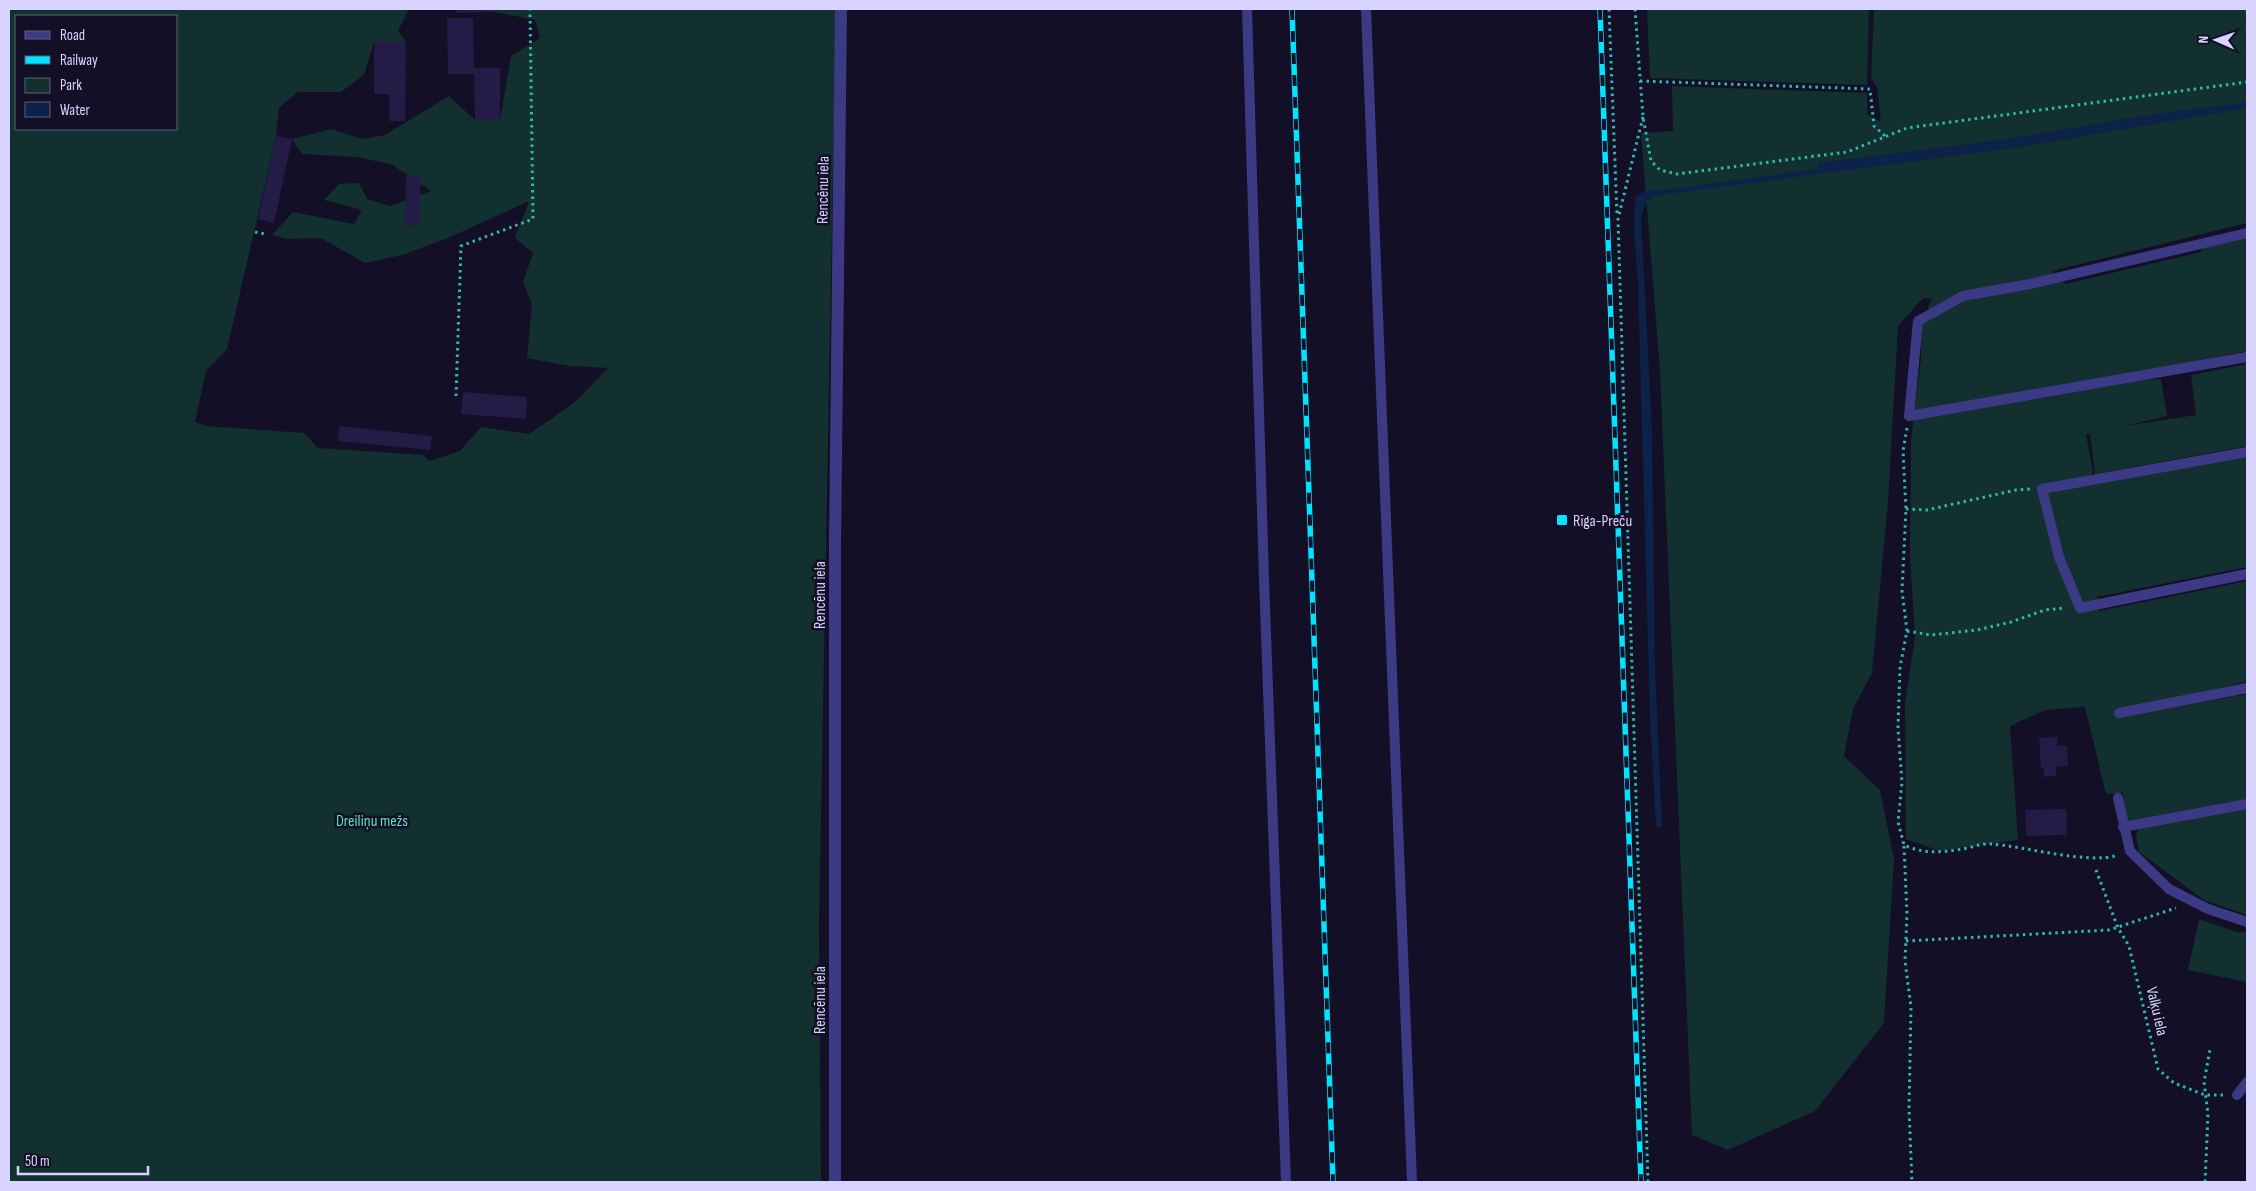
<svg xmlns="http://www.w3.org/2000/svg" width="2256" height="1191" font-family="'Sofia Sans Condensed',sans-serif">
  <style>
    .green { fill: #12302f; fill-rule: evenodd }
    .water { fill: #0c2248 }
    .building { fill: #241b47 }
    .lines { fill: none; stroke-linecap: round; stroke-linejoin: round }
    .path { stroke: #2fb8b0; stroke-width: 3; stroke-dasharray: 2.5 4; stroke-linecap: butt }
    .service { stroke: #3d3a85; stroke-width: 10 }
    .minor { stroke: #3d3a85; stroke-width: 12 }
    .rail-casing { stroke: #00e5ff; stroke-width: 5.5 }
    .rail { stroke: #130f26; stroke-width: 4; stroke-dasharray: 11; stroke-linecap: butt }
    .poi-dot { fill: #00e5ff; stroke: #130f26; stroke-width: 2 }
    .labels { text-anchor: middle; stroke-width: 5; stroke-linejoin: round; paint-order: stroke }
    .street-label { font-size: 16px; fill: #d9d4ff; stroke: #130f26 }
    .poi-label { font-size: 16px; fill: #d9d4ff; stroke: #130f26; text-anchor: start }
    .park-label { font-size: 16px; fill: #5fe0c0; stroke: #130f26 }
  </style>
  <rect width="100%" height="100%" fill="#130f26"/>
  <path class="green" d="M9,9H409L398,31L406,42H374L364,75L341,92H298L279,108L276,136L227,349L206,371L195,422L206,426L304,433L318,448L424,455L429,461L460,451L481,427L529,434L574,403L608,368L570,366L527,358L532,305L523,282L533,253L515,238L529,201L448,238L402,255L365,263L321,238L288,239L272,235L293,212L354,224L362,210L324,200L339,184L359,183L367,199L390,206L431,191L391,164L356,157L302,154L292,139L331,129L362,139L385,135L449,96L475,120H500L511,56L540,38L535,20L495,12V9H836L819,926L821,1182H9ZM16,16H176V129H16Z
    M1647,9H1869L1867,85L1650,78Z
    M1874,9H2247V223L2052,271L2065,284L2201,252L2203,246L2247,237V351L2090,382L2161,379L2167,416L2124,426L2196,415L2191,375L2247,364V446L2095,474L2090,434H2086L2093,472L2083,487L2247,456V567L2097,597L2099,611L2247,581V681L2193,695L2115,709L2123,717L2247,694V799L2127,821L2123,793L2106,794L2085,707L2045,710L2010,726L2018,840L1940,851L1906,839L1905,703L1915,637L1910,557L1911,440L1921,359L1922,323L1932,298H1923L1898,326L1888,502L1872,673L1853,709L1844,756L1880,790L1894,859L1884,1023L1815,1111L1728,1150L1692,1135L1660,371L1641,133L1673,131L1672,86L1867,93V114L1881,122L1877,87L1871,78Z
    M2247,809V915L2204,900L2139,852L2136,836L2138,829Z
    M2199,919L2236,932H2247V982L2188,970Z"/>
  <path class="water" d="M2247,102V108L2014,148L1660,195C1643,200 1648,203 1641,216L1652,431L1655,667L1662,827H1656L1650,718L1638,283L1634,232L1635,197L1645,191L1673,189L1818,169V163L2014,138L2136,117Z"/>
  <path class="building" d="M456,9H495V12L456,13Z
    M447,18H473L474,68H500V120H475L474,74H448Z
    M374,42H406L405,121H389V94H374Z
    M276,136L292,139L274,223L258,219Z
    M406,176L421,177L419,226L405,225Z
    M463,392L527,397L526,419L461,414Z
    M339,426L432,436L430,450L338,441Z
    M2057,737V746H2067L2068,766L2056,767V776L2044,777V768H2041L2039,738Z
    M2067,809V835L2026,836L2025,810Z"/>
  <g class="lines">
    <path class="path" d="M1609,9L1617,215
      M1635,9L1643,117L1651,161L1660,170L1677,174L1847,152L1907,128L2247,82
      M1640,81L1870,89L1874,126L1885,136
      M1643,117L1618,219L1648,1182
      M255,232L265,234
      M456,396L461,246L533,219L530,9
      M1907,428L1903,451L1906,509L1902,591L1907,631L1900,667L1898,728L1902,782L1898,822L1904,845C1924,855 1947,852 1968,848C1976,846 1984,843 1991,844C2024,846 2088,865 2118,855
      M1906,509L1927,510L2016,490L2031,489
      M1907,631L1931,635L1977,630L2011,622L2045,610L2065,608
      M1904,846L1907,914L1905,961L1911,1007L1909,1109L1912,1182
      M2096,870L2118,928L2129,946L2158,1069L2174,1083L2205,1095H2224
      M1906,941L2109,930L2176,908
      M2205,1182L2208,1114L2204,1082L2210,1050"/>
    <path class="service" d="M1247,9L1264,579L1286,1182
      M1366,9L1412,1182
      M2247,233L2030,284L1963,296L1918,321L1909,416L2247,357
      M2247,452L2042,489L2059,557L2080,608L2247,574
      M2119,713L2247,688
      M2118,798L2130,851L2169,889L2208,909L2247,922
      M2123,827L2247,804
      M2237,1095L2247,1082"/>
    <path class="minor" d="M835,1182V544L841,9"/>
    <defs>
      <path id="rail" d="M1292,9L1333,1182
        M1600,9L1641,1182"/>
    </defs>
    <use href="#rail" class="rail-casing"/>
    <use href="#rail" class="rail"/>
  </g>
  <rect class="poi-dot" x="1556" y="514" width="12" height="12" rx="2.5"/>
  <g class="labels">
    <g class="street-label">
      <text transform="translate(822 190) rotate(-89)" y="6">Rencēnu iela</text>
      <text transform="translate(819 595) rotate(-90)" y="6">Rencēnu iela</text>
      <text transform="translate(819 1000) rotate(-90)" y="6">Rencēnu iela</text>
      <text transform="translate(2158 1011) rotate(77)" y="6">Valķu iela</text>
    </g>
    <g class="poi-label">
      <text x="1573" y="526">Rīga-Preču</text>
    </g>
    <g class="park-label">
      <text x="372" y="826">Dreiliņu mežs</text>
    </g>
  </g>
  <rect width="2256" height="1191" fill="none" stroke="#d9d4ff" stroke-width="20"/>
  <rect x="15" y="15" width="162" height="115" fill="#130f26" stroke="#625e7d"/>
  <rect x="25" y="31" width="25" height="8" fill="#3d3a85" stroke="#625e7d"/>
  <text x="60" y="40" font-size="15" fill="#d9d4ff">Road</text>
  <rect x="25" y="56" width="25" height="8" fill="#00e5ff" stroke="#625e7d"/>
  <text x="60" y="65" font-size="15" fill="#d9d4ff">Railway</text>
  <rect x="25" y="78" width="25" height="15" fill="#12302f" stroke="#625e7d"/>
  <text x="60" y="90" font-size="15" fill="#d9d4ff">Park</text>
  <rect x="25" y="102" width="25" height="15" fill="#0c2248" stroke="#625e7d"/>
  <text x="60" y="115" font-size="15" fill="#d9d4ff">Water</text>
  <g transform="translate(2216 40) rotate(272)" stroke="#130f26" stroke-width="4" paint-order="stroke">
  <path d="M0-4L9 19L0 12L-9 19Z" fill="#d9d4ff"/>
  <text y="-8" font-size="14" font-weight="bold" text-anchor="middle" fill="#d9d4ff">N</text>
  </g>
  <path d="M18 1166v8h130v-8" fill="none" stroke="#d9d4ff" stroke-width="2.5"/>
  <text x="25" y="1166" font-size="15" fill="#d9d4ff" stroke="#130f26" stroke-width="4" paint-order="stroke">50 m</text>
</svg>
